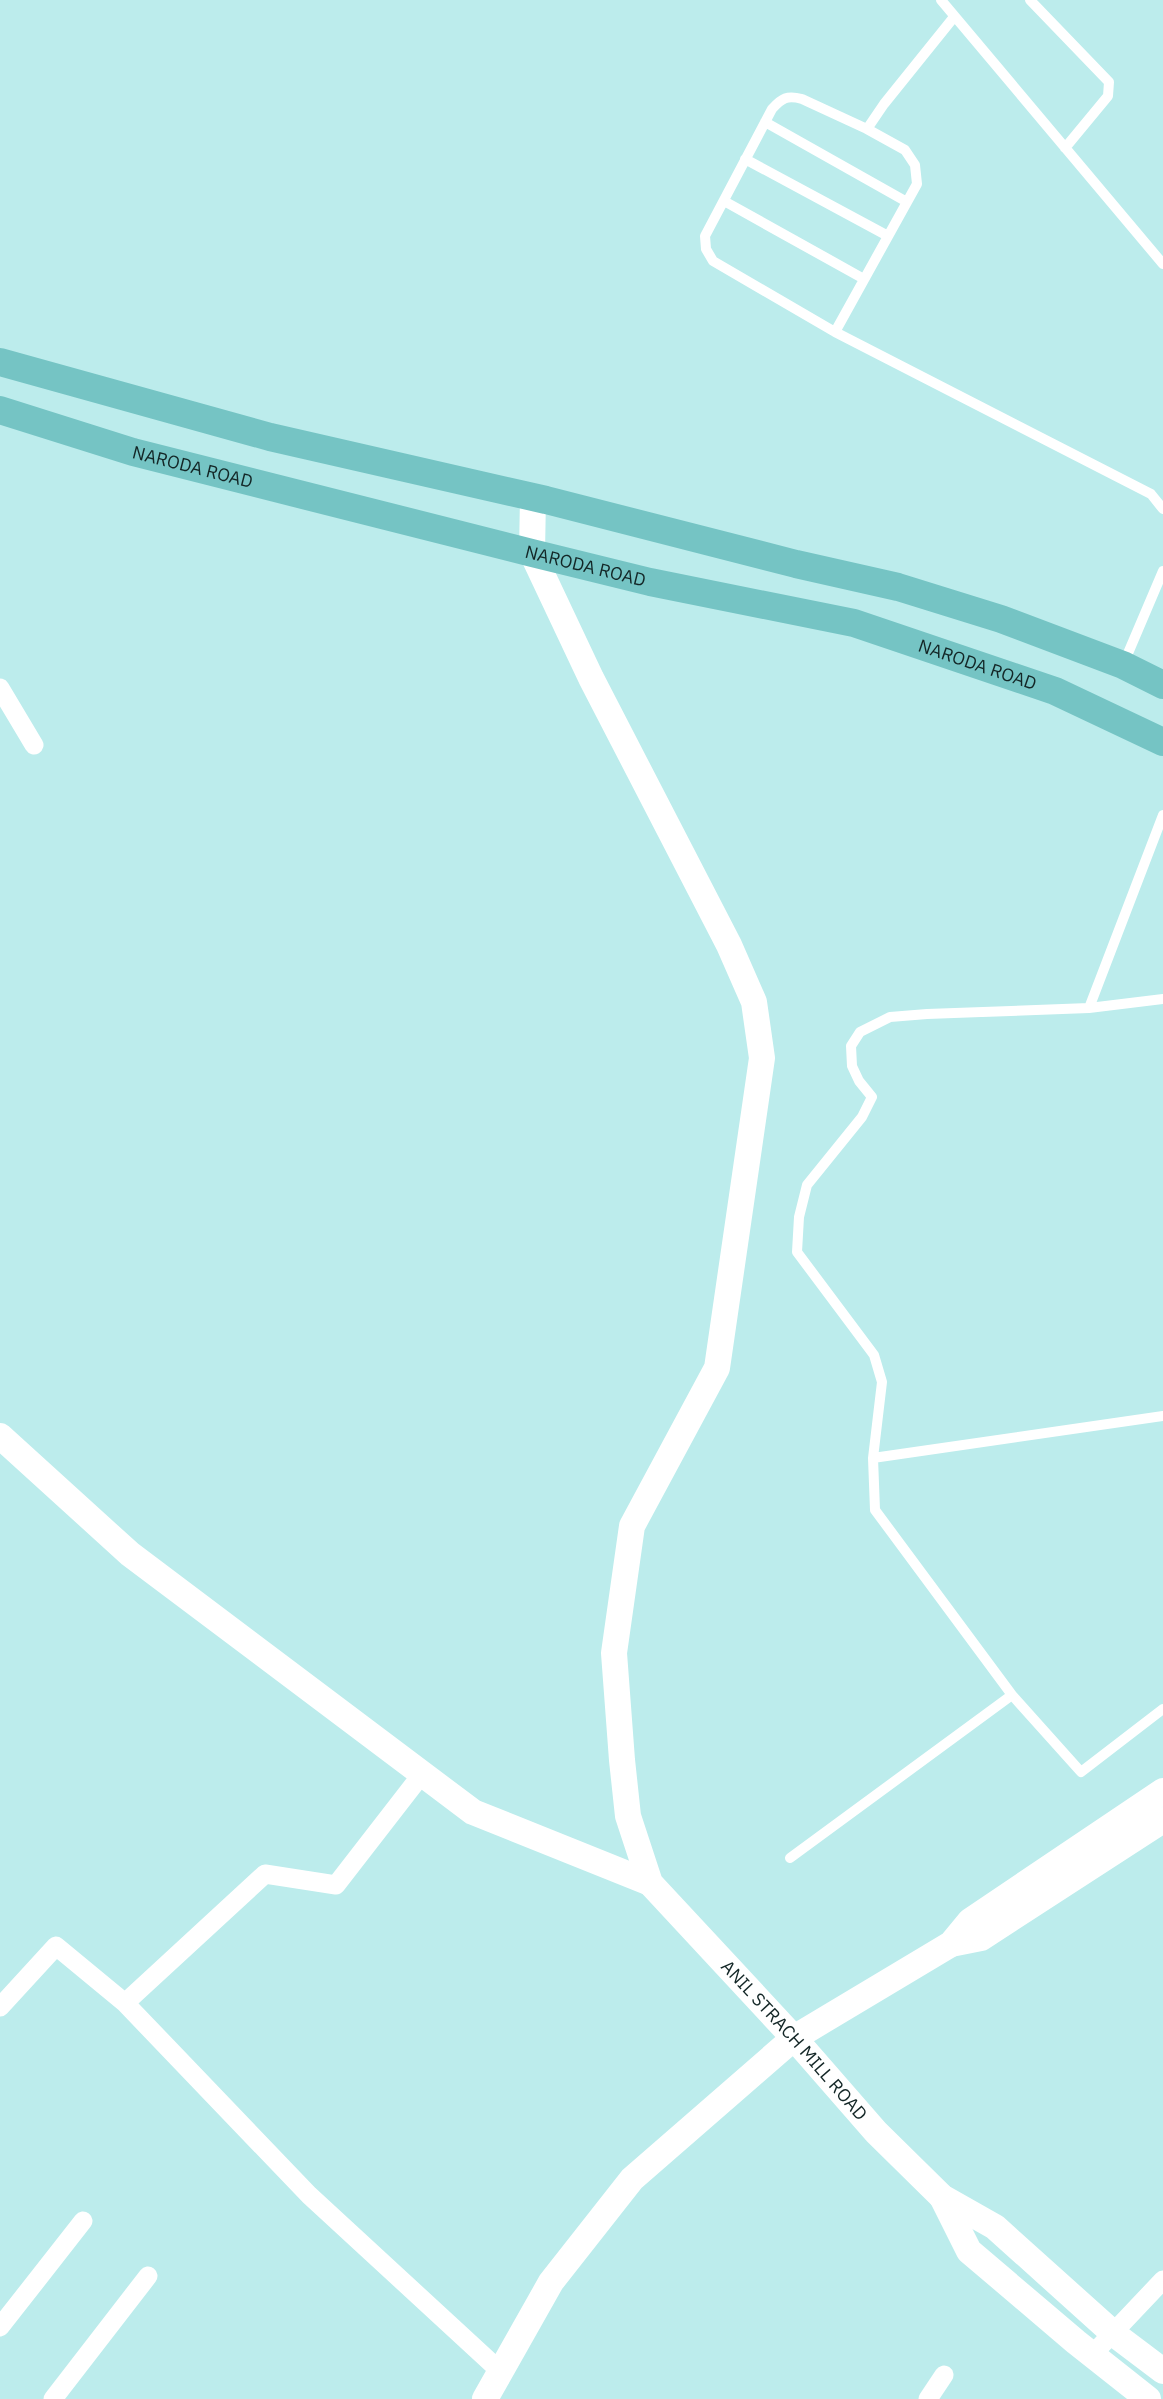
<svg xmlns="http://www.w3.org/2000/svg" width="1163" height="2399" font-family="'IBM Plex Sans',sans-serif">
  <style>
    .lines { fill: none; stroke-linecap: round; stroke-linejoin: round }
    .lane { stroke: #fff; stroke-width: 10 }
    .street { stroke: #fff; stroke-width: 19 }
    .secondary { stroke: #fff; stroke-width: 26 }
    .primary { stroke: #75c4c4; stroke-width: 28 }
    .labels { text-anchor: middle; stroke-width: 5; stroke-linejoin: round; paint-order: stroke }
    .street-label { font-size: 18px; fill: #132626; stroke: #fff }
  </style>
  <rect width="100%" height="100%" fill="#bcecec"/>
  <g class="lines">
    <path class="lane" d="M941,0L1163,264
      M1030,0L1109,82L1108,96L1065,148
      M765,122L907,202
      M867,129L802,99C787,95 782,98 772,109L705,236L706,249L713,261L835,332L1151,494L1163,509
      M745,159L888,236
      M724,201L864,279
      M835,332L917,184L915,165L905,150L867,129L884,104L954,17
      M1123,665L1163,571
      M1163,815L1089,1008L927,1014L890,1017L860,1032L851,1046L852,1066L859,1081L872,1097L862,1117L807,1185L799,1217L797,1252L874,1355L882,1382L873,1458L875,1510L1012,1695L1081,1772L1163,1709
      M1089,1008L1163,999
      M873,1458L1163,1416
      M790,1858L1012,1695"/>
    <path class="street" d="M0,688L34,745
      M125,2003L265,1874L336,1885L422,1774
      M0,2007L56,1946L125,2003L309,2195L500,2371
      M0,2327L83,2221
      M1092,2355L1163,2280
      M53,2399L148,2276
      M928,2399L944,2375"/>
    <g class="secondary">
      <path id="s1" d="M533,497L532,553L591,678L729,945L754,1002L762,1058L717,1368L632,1526L614,1653L622,1760L628,1816L650,1883L794,2038L876,2132L942,2197L995,2227L1114,2334L1163,2371"/>
      <path d="M0,1436L130,1554L473,1812L650,1883"/>
      <path d="M951,1944L981,1938L1163,1820"/>
      <path d="M942,2197L969,2251L1076,2342L1148,2399"/>
      <path d="M485,2399L551,2282L632,2179L794,2038L951,1944L970,1921L1163,1791"/>
    </g>
    <g class="primary">
      <path d="M0,362L270,437L546,500L796,564L898,587L1001,619L1123,665L1163,685"/>
      <path id="s2" d="M0,410L133,452L532,553L650,582L854,623L1055,691L1163,742"/>
    </g>
  </g>
  <g class="labels">
    <g class="street-label">
      <text dy="6" stroke="none"><textPath href="#s2" startOffset="201">NARODA ROAD</textPath></text>
      <text dy="6" stroke="none"><textPath href="#s2" startOffset="606">NARODA ROAD</textPath></text>
      <text dy="6" stroke="none"><textPath href="#s2" startOffset="1011">NARODA ROAD</textPath></text>
      <text dy="6" stroke="none"><textPath href="#s1" startOffset="1682">ANIL STRACH MILL ROAD</textPath></text>
    </g>
  </g>
</svg>
